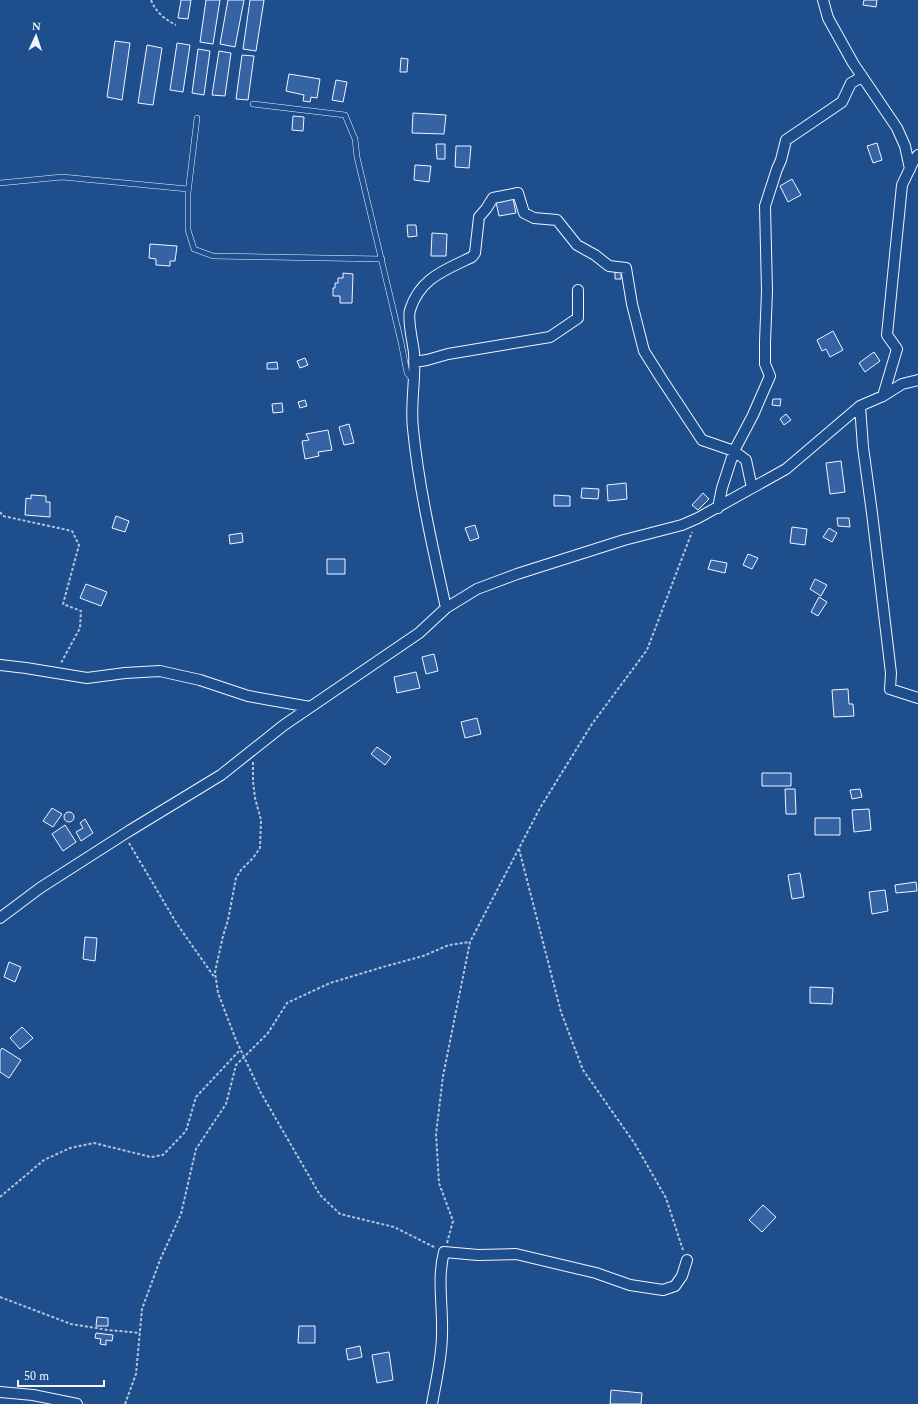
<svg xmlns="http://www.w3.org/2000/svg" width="918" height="1404" font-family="Spectral,serif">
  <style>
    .building { fill: #3563a3; stroke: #f2f6ff }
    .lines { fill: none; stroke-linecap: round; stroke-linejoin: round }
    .lane-casing { stroke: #f2f6ff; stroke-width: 6 }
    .street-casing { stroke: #f2f6ff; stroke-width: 12 }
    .path { stroke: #b3c4dc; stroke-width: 2; stroke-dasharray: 3 2; stroke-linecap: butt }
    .lane { stroke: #1f4e8c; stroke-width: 5 }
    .street { stroke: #1f4e8c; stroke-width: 10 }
  </style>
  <rect width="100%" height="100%" fill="#1f4e8c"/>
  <path class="building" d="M181,0H191L188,19L178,18Z
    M206,0H220L213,44L200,42Z
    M228,0H244L235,47L220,44Z
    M250,0H264L256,51L243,49Z
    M864,0H877L876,7L863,5Z
    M115,41L130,43L122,100L107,97Z
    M177,43L190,45L183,92L170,90Z
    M147,45L162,48L153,105L138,103Z
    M198,49L210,51L204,95L192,93Z
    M219,51L231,53L225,96L212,95Z
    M242,55L254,56L248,100L236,99Z
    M401,58L408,59L407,72H400Z
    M289,74L320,79L317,98L311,97L310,102L303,101L304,95L286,91Z
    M336,80L347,82L343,102L332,100Z
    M413,113L446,115L444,134L412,133Z
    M293,116L304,117L303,131L292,130Z
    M877,143L882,160L873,163L867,146Z
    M436,144H445V159H437Z
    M456,146H471L469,168L455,167Z
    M415,165L431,166L429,182L414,180Z
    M792,179L801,195L788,202L780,186Z
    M513,199L516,213L499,216L496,202Z
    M407,225H416L417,236L408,237Z
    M432,233L447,234L446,256H431Z
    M150,244L177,246L175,261H170V266L156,265V259L149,258Z
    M615,272H621V279H615Z
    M343,273L353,274L352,303H340V296H333V288H335V283H338V278H343Z
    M833,331L843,350L830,357L826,349L822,351L817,340Z
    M874,352L880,361L865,372L859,363Z
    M305,358L308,365L300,368L297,361Z
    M277,362L278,369H267V363Z
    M773,399H781L780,406L772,405Z
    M305,400L307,406L300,408L298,402Z
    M282,403L283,412L273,413L272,404Z
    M786,414L791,420L784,425L780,419Z
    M349,424L354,443L344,445L339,427Z
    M328,430L332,450L318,452L319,456L305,459L302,441L309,440L306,434Z
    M841,461L845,492L830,494L826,463Z
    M626,483L627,499L608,501L607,485Z
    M582,488L599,489L598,499L581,498Z
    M703,493L709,499L698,510L692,505Z
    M31,495L46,496V502H50V517L25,515L26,498L31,499Z
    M554,495L570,496V506H554Z
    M116,516L129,521L125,532L112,528Z
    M837,518H849L850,527L838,526Z
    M475,525L479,538L470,541L465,528Z
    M792,527L807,529L805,545L790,543Z
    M829,528L837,533L832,542L823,537Z
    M242,533L243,542L230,544L229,535Z
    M748,554L758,558L752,569L743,565Z
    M327,559H345V574H327Z
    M711,560L727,563L725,573L708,569Z
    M815,579L827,585L821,596L810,589Z
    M86,584L107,592L101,606L80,598Z
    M819,597L827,602L818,616L811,612Z
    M434,654L438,671L426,674L422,657Z
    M416,672L420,688L397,693L394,677Z
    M848,689L849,704H853L854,716L834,717L832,690Z
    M477,718L481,734L465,738L461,722Z
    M377,747L391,757L385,765L371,754Z
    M762,773H791V786H762Z
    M785,789H795L796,814H786Z
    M860,789L862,797L852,799L850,790Z
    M52,808L62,814L53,827L43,821Z
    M869,809L871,830L854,832L852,810Z
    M64 817a5 5 0 1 1 10 0a5 5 0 1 1-10 0Z
    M815,818H840V835H815Z
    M85,819L93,833L81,841L76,832L83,828L80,823Z
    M65,825L76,842L63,851L52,834Z
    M800,873L804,897L792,899L788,875Z
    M916,882L917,891L896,893L895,885Z
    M885,890L888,911L872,914L869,892Z
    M85,937L97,938L95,961L83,959Z
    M9,962L21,967L15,982L4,977Z
    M810,987L833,988L832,1004L810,1003Z
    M22,1027L33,1038L20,1049L10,1038Z
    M2,1048L21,1060L9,1078L0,1072V1051Z
    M763,1205L776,1217L762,1232L749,1220Z
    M97,1317L108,1318V1326H96Z
    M299,1326H315V1343H298Z
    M96,1333L113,1335L112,1341L106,1340V1345L100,1344L101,1339L95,1338Z
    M360,1346L362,1357L348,1360L346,1349Z
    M389,1352L393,1380L377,1383L372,1355Z
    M611,1390L642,1393L641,1404H610Z"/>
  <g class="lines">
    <defs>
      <path id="lane" d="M253,104L345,115L355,139L357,157L401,342L407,373L413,380
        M197,118L188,193V230L194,249L213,256L382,259
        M0,183L62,177L188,189"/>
      <path id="street" d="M823,0L828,18L853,63L897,128L905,146L910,169
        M414,362L427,360L448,354L550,337L578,318V290
        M883,396L897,349L887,335L902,185L914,160L918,155
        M860,406L863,447L872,513L891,673L890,689L918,698
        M718,508L722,488L734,451L753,415L770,376L765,364V342L767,291L765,206L777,169L781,160L786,140L842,102L851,83L862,77
        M446,608C433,549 419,489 413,429C410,404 416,378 414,353C413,342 407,319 410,310C420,278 445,270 472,257L475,253L479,217L486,209L493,198L518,193L524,213L534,218L557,220L577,245L595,255L609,266L626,268L632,304L644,351L661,378L702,440L734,451L746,460L752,488
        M0,665L26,668L87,678L125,673L160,671L200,680L248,696L310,707
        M0,918L40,888L129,831L221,775L284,725L419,633L446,608L477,589L517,574L624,540L682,525L698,518L786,469L860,406L883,396L902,384L918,380
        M0,1392L33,1395L77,1404
        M432,1404C436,1381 442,1357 442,1334C443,1307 437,1278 444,1252L478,1255L516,1254L596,1273L630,1285L663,1290L675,1286L682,1276L687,1260"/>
    </defs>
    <use href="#lane" class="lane-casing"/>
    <use href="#street" class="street-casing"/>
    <path class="path" d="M151,0C156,12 164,19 176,25
      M0,512L3,516L72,531L79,545L63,604L81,611L80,628L61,663
      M253,762V781L255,798L261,820L260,848L253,858L241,870L236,878L228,920L223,936L215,972L218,993L236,1040L261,1093L320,1195L340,1214L394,1227L436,1248
      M129,843L177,924L215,978
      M519,849L561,1012L583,1070L635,1144L666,1198L683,1250
      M0,1197L44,1160L70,1148L94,1143L151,1157L163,1155L186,1131L196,1097L240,1050
      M447,1243L453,1221L439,1183L436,1134L443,1076L470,942L540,808L592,724L647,650L692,532
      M0,1297L71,1324L108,1330L140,1333
      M125,1404L136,1374L142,1309L160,1260L181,1214L196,1149L226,1104L236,1065L268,1033L287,1003L330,983L383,967L423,956L449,945L470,942"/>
    <use href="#lane" class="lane"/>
    <use href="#street" class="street"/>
  </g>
  <g transform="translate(36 36) rotate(3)" stroke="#1f4e8c" stroke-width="3" paint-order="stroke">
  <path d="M0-3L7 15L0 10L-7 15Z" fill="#f2f6ff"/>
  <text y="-6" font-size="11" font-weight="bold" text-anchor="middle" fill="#f2f6ff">N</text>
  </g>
  <path d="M18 1380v6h86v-6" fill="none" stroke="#f2f6ff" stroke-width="2"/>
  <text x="24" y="1380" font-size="12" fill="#f2f6ff" stroke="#1f4e8c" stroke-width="3" paint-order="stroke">50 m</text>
</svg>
